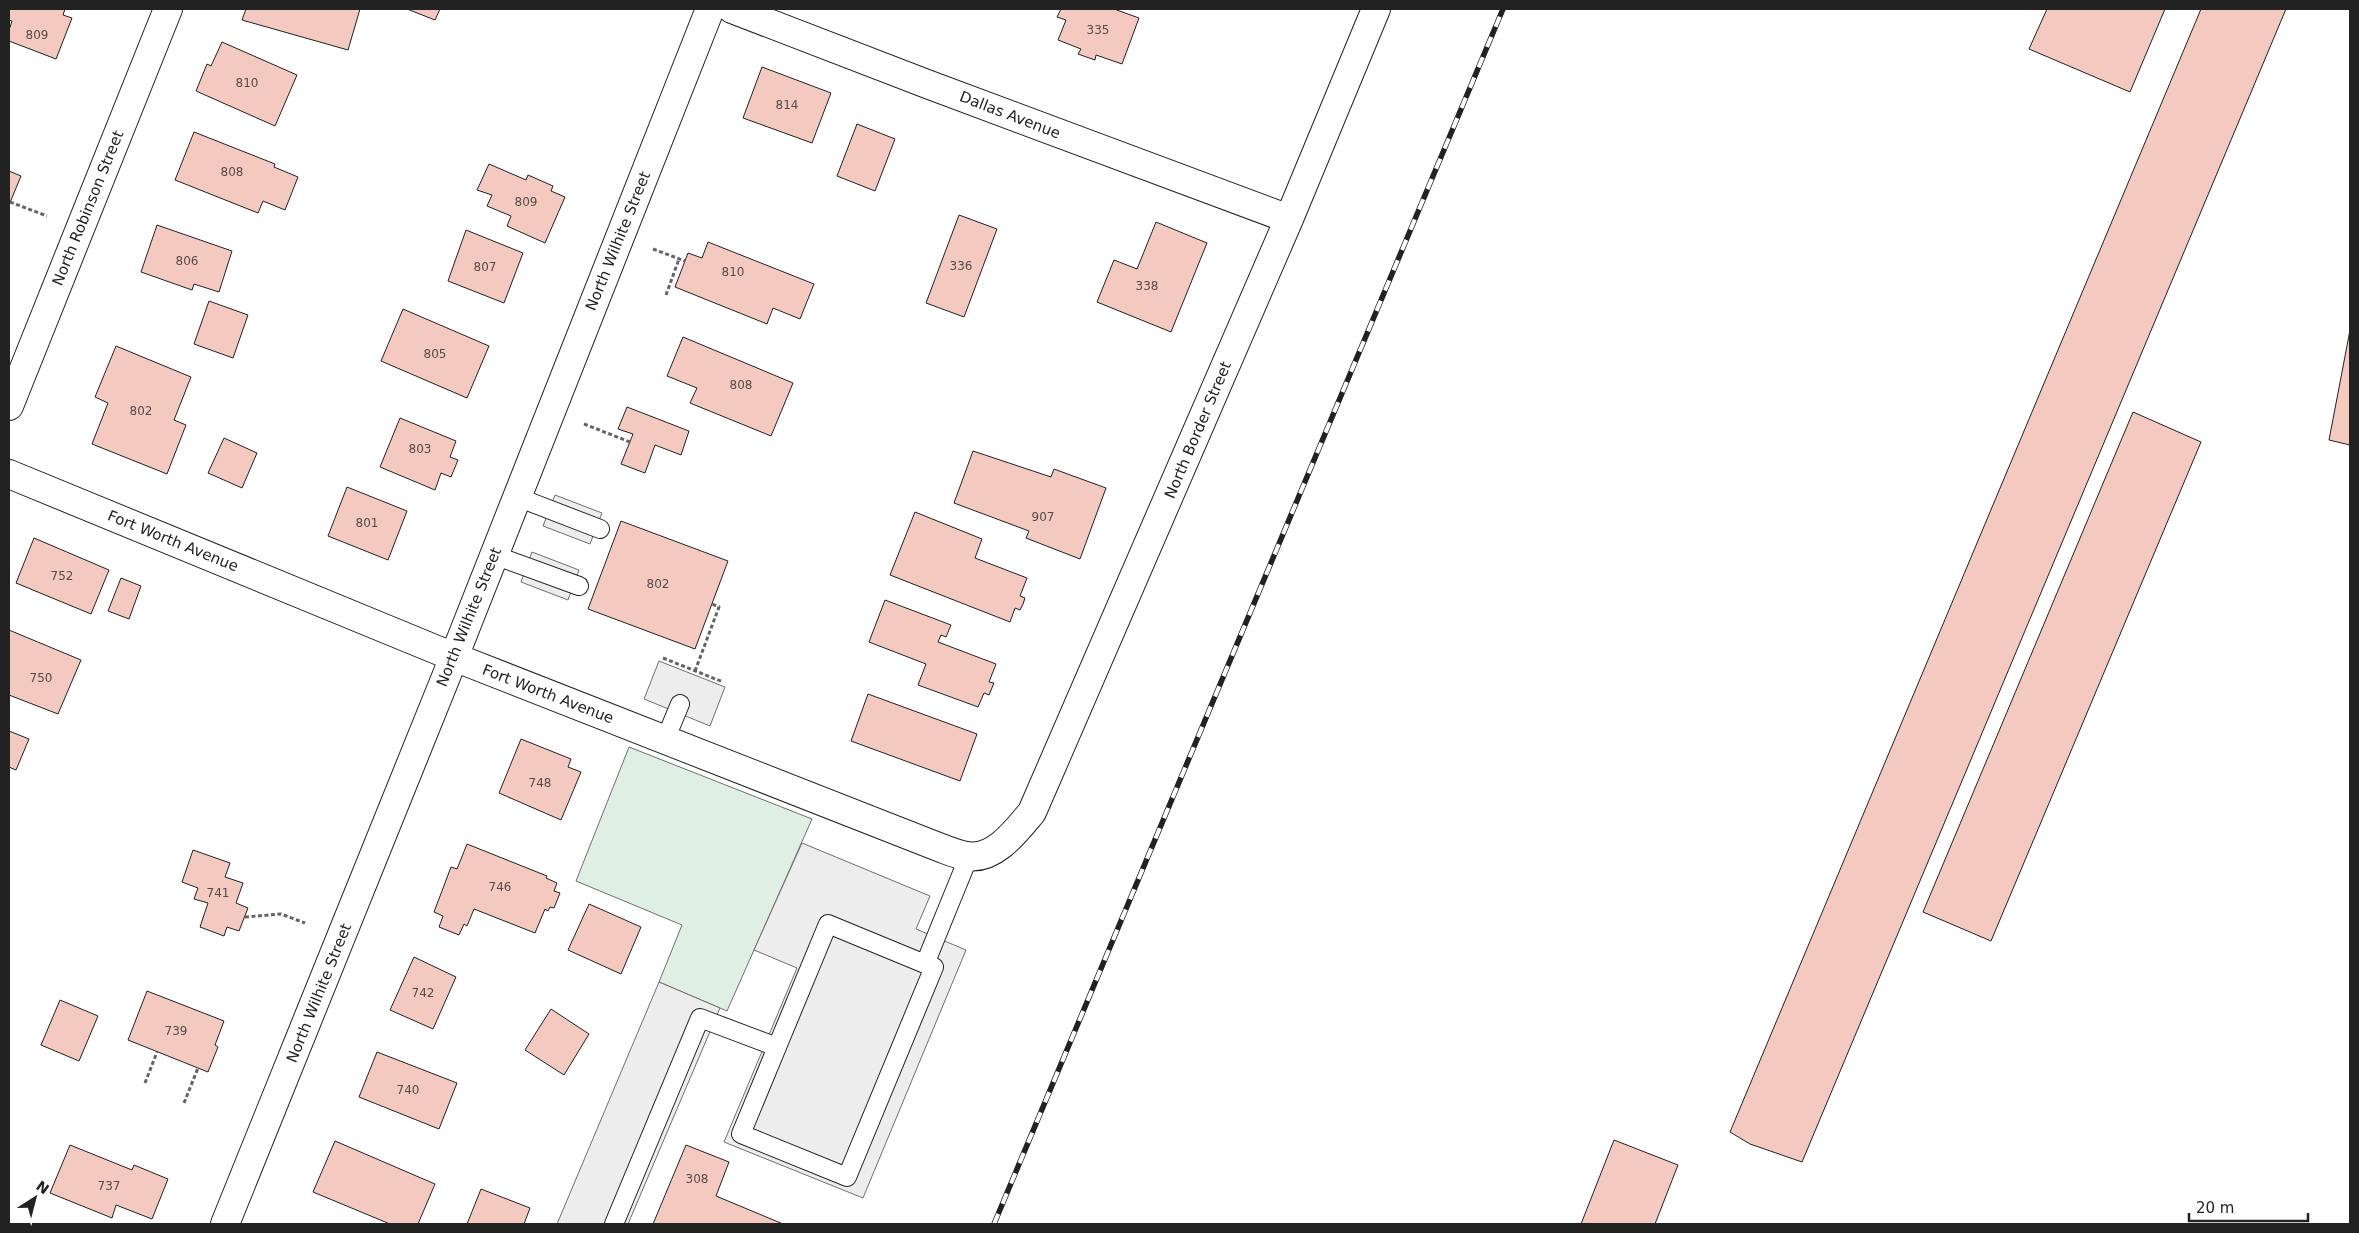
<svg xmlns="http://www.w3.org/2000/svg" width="2359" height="1233" font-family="'DejaVu Sans',sans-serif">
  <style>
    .green { fill: #e0efe3; stroke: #6f6f6f }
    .parking { fill: #ededed; stroke: #6f6f6f }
    .building { fill: #f3c9c0; stroke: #222 }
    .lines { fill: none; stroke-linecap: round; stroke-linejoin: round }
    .service-casing { stroke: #222; stroke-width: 20 }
    .minor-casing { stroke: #222; stroke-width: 30 }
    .path { stroke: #646464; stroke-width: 3; stroke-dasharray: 4 2.5; stroke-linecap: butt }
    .service { stroke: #fff; stroke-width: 18 }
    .minor { stroke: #fff; stroke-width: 28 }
    .rail-casing { stroke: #222; stroke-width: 5.5 }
    .rail { stroke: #fff; stroke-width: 4; stroke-dasharray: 11; stroke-linecap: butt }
    .labels { text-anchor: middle; stroke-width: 4; stroke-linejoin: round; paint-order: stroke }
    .number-label { font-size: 12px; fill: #564c4a }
    .street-label { font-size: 15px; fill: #222; stroke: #fff }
  </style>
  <rect width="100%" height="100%" fill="#fff"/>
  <path class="green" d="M629,747L812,819L727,1011L659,982L682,925L576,881Z"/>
  <path class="parking" d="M555,495L602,513L590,544L543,526Z
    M532,552L579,570L568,600L521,582Z
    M659,661L725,687L710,726L644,699Z
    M802,843L930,896L916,929L966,950L863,1198L724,1142L797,968L754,950Z
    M659,982L720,1008L628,1224H557Z"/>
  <path class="building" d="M9,9H65L63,15L72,18L56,59L9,41V30L12,21L9,20Z
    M246,9H360L348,50L242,20Z
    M407,9H440L435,20Z
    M1061,9H1114L1139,18L1122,64L1096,55L1095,60L1078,54L1081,49L1058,40L1066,20L1057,17Z
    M2047,9H2165L2130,92L2029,49Z
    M2201,9H2286L1802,1162L1750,1144L1730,1132Z
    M222,42L297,75L275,126L196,91L207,64L211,66Z
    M762,67L831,93L812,143L743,118Z
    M857,124L895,139L875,191L837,176Z
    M194,132L275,164L274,167L298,177L285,210L263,201L258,213L175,180Z
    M489,164L526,180L528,175L553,186L551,191L565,197L545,243L507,226L511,216L487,206L492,195L477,190Z
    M9,171L21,176L9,205Z
    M959,215L997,229L964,317L926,303Z
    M1156,222L1207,243L1171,332L1097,302L1114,260L1137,269Z
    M157,225L232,251L219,292L194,284L192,290L141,272Z
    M466,230L523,253L504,303L448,281Z
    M708,242L814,284L800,319L773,308L767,324L675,287L688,253L702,258Z
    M209,301L248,315L233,358L194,344Z
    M403,309L489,346L467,398L381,361Z
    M2350,330V445L2329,440Z
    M683,337L793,383L771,436L690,403L697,388L667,376Z
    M116,346L191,377L174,420L186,425L167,474L92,444L108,403L95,397Z
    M627,407L689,431L681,455L655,445L645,473L621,464L633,434L618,429Z
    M2133,412L2201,442L1991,941L1923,912Z
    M400,418L456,441L450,457L458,460L451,477L441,473L435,490L380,467Z
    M224,438L257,453L242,488L208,473Z
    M973,451L1051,477L1054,469L1106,488L1080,559L1026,538L1029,531L954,503Z
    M347,487L407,511L388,560L328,536Z
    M915,512L982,539L975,558L1027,578L1020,596L1025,598L1023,604L1020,610L1015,608L1010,622L890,575Z
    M621,521L728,561L695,649L588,609Z
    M34,538L109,570L91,614L16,583Z
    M121,578L141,586L129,619L108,611Z
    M885,600L951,625L946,637L941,635L938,642L996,664L989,682L994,683L989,695L984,693L978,707L918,685L926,664L869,642Z
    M9,630L81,660L58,714L9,695Z
    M868,694L977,734L960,781L851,741Z
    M9,731L29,739L16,770L9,767Z
    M521,739L571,759L568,767L581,772L561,820L499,793Z
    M467,844L547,876L546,878L557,883L554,891L560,893L554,908L550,907L548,911L545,909L535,933L474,909L467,926L464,924L459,935L439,927L443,916L434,912L451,867L457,869Z
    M193,850L230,863L225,877L243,883L236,903L248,908L239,931L227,927L224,936L200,927L208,903L194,899L198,888L182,882Z
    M589,904L641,927L621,974L568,950Z
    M414,957L456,977L433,1029L390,1010Z
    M147,991L224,1021L215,1045L218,1047L208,1072L128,1040Z
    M60,1000L98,1016L79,1061L41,1045Z
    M551,1009L589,1034L564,1075L525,1050Z
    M377,1052L457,1083L439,1129L359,1097Z
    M1614,1140L1678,1165L1655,1224H1581Z
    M335,1141L435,1184L418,1224H390L313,1192Z
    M70,1145L132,1170L134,1165L168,1179L152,1219L116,1205L112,1218L50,1193Z
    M686,1145L729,1162L716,1196L783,1224H653Z
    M481,1189L530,1208L524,1224H467Z"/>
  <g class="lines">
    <defs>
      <path id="service" d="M517,497L600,529
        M494,555L579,586
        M665,740L680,704
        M777,1047L741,1134L847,1177L934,967L925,964
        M614,1224L700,1018L777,1047L828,924L925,964L969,856"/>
      <path id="minor" d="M732,9L927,84L1289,219
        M9,406L168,9
        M9,474L454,657L941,848C949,851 958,855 967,856C994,861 1017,830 1032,812L1289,219L1376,9
        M225,1224L454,657L710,9"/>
    </defs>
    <use href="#service" class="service-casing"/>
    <use href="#minor" class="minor-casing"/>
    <path class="path" d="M10,202L47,216
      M653,249L685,261
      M666,295L679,259
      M584,424L630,442
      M663,658L723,682
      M695,671L719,607L712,604
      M245,917L281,914L305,923
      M145,1083L157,1052
      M184,1103L198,1068"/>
    <use href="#service" class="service"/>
    <use href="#minor" class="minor"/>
    <defs>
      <path id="rail" d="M994,1224L1503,9"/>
    </defs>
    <use href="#rail" class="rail-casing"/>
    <use href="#rail" class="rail"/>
  </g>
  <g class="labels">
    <g class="number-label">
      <text x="1098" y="34">335</text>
      <text x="37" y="39">809</text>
      <text x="247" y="87">810</text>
      <text x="787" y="109">814</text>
      <text x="232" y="176">808</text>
      <text x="526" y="206">809</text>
      <text x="187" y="265">806</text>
      <text x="961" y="270">336</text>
      <text x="485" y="271">807</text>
      <text x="733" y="276">810</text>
      <text x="1147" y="290">338</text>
      <text x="435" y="358">805</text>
      <text x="741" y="389">808</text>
      <text x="141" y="415">802</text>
      <text x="420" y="453">803</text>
      <text x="1043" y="521">907</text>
      <text x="367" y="527">801</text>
      <text x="62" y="580">752</text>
      <text x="658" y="588">802</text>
      <text x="41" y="682">750</text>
      <text x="540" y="787">748</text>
      <text x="500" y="891">746</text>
      <text x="218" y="897">741</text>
      <text x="423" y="997">742</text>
      <text x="176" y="1035">739</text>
      <text x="408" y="1094">740</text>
      <text x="697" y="1183">308</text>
      <text x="109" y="1190">737</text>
    </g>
    <g class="street-label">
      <text transform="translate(1010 115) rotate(21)" y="5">Dallas Avenue</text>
      <text transform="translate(88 208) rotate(-68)" y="5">North Robinson Street</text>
      <text transform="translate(618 241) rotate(-68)" y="5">North Wilhite Street</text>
      <text transform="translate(1198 430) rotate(-67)" y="5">North Border Street</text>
      <text transform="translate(173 541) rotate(22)" y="5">Fort Worth Avenue</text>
      <text transform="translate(469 617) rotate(-68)" y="5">North Wilhite Street</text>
      <text transform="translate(548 694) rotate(21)" y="5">Fort Worth Avenue</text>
      <text transform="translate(319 993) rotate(-68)" y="5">North Wilhite Street</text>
    </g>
  </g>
  <rect width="2359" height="1233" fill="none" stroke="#222222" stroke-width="20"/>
  <g transform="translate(35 1198) rotate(36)" stroke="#ffffff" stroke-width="4" paint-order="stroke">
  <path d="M0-4L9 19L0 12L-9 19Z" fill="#222222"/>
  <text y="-8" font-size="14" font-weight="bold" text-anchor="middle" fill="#222222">N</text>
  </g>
  <path d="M2189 1213v8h119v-8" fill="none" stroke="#222222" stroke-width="2.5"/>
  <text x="2196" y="1213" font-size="15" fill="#222222" stroke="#ffffff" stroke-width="4" paint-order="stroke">20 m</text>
</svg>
